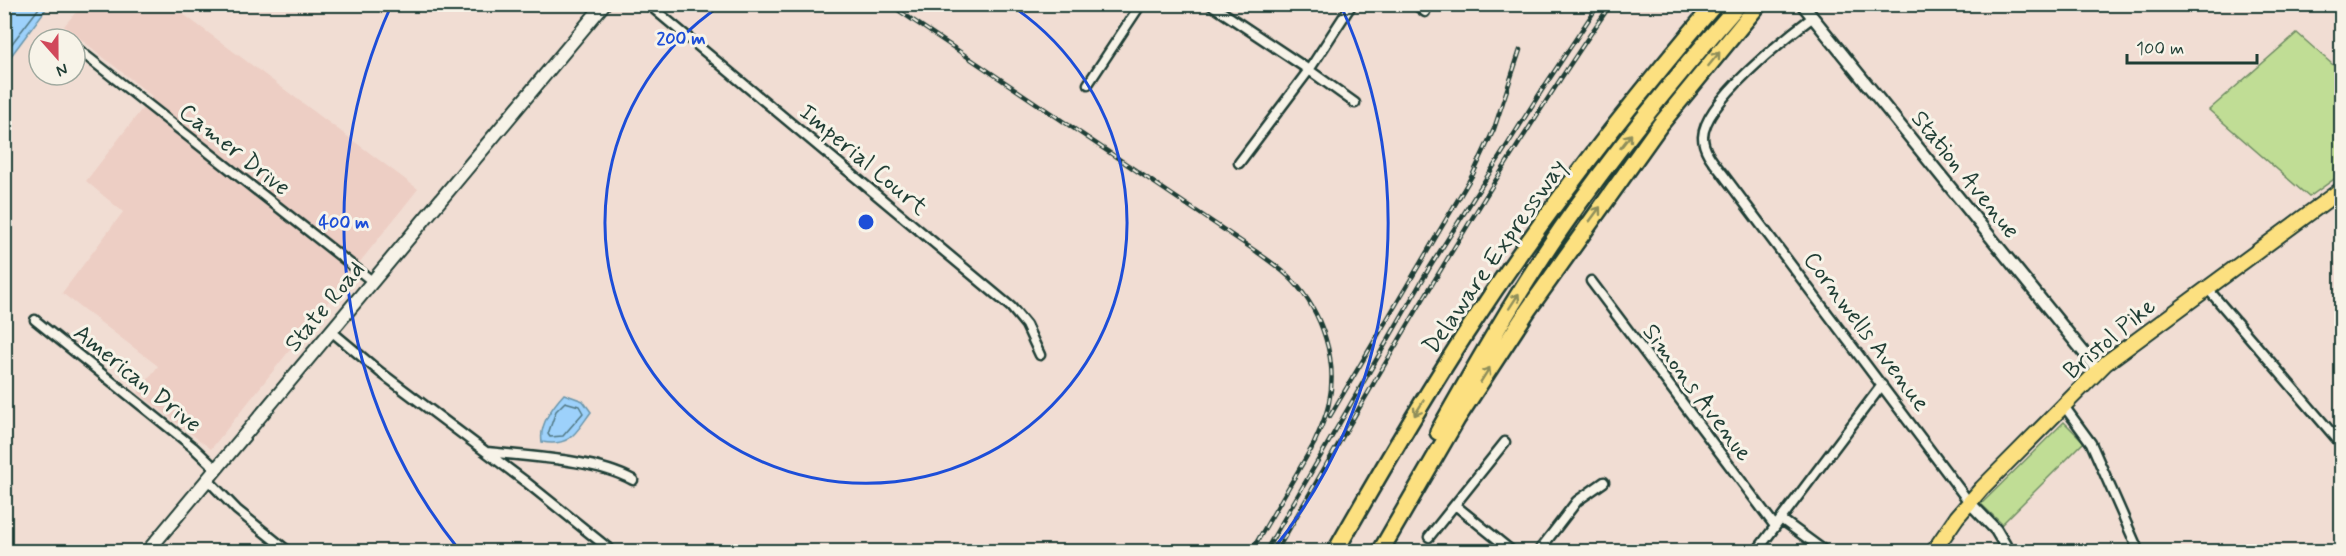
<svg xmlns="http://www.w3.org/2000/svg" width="2346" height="556" font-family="Mynerve,sans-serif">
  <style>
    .built { fill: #edcec4 }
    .green { fill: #c0dd95; stroke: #708d64; stroke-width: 1.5 }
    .water { fill: #9dd1fb; stroke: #6b96ab; stroke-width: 1.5 }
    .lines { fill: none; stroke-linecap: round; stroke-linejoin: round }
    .shore { stroke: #517884; stroke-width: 1.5 }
    .minor-casing { stroke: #1f3d34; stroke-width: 13 }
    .tertiary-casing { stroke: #1f3d34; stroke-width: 15 }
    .secondary-casing { stroke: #1f3d34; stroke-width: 16 }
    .primary-casing { stroke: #1f3d34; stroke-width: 18 }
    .motorway-casing { stroke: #1f3d34; stroke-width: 20 }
    .minor { stroke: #f7f3e8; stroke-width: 8 }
    .tertiary { stroke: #f7f3e8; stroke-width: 10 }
    .secondary { stroke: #f7f3e8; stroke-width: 12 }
    .primary { stroke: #fce080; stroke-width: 14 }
    .motorway { stroke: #fce080; stroke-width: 15 }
    .rail-casing { stroke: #1f3d34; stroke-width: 4.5 }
    .rail { stroke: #f7f3e8; stroke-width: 2; stroke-dasharray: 7; stroke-linecap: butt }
    .oneway { stroke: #8e8e5a }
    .ring { fill: none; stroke: #1d4ed8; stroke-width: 3 }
    .labels { text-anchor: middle; stroke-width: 6; stroke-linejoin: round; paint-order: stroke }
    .street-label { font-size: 24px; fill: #1f3d34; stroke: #f7f3e8 }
    .centre { fill: #1d4ed8; stroke: #f7f3e8; stroke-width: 3 }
    .ring-label { font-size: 18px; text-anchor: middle; font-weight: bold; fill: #1d4ed8; stroke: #f7f3e8; stroke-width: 6; stroke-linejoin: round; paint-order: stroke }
  </style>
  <rect width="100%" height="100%" fill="#f1ddd3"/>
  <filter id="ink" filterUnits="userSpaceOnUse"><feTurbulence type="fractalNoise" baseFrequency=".0167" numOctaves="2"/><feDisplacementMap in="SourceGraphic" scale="12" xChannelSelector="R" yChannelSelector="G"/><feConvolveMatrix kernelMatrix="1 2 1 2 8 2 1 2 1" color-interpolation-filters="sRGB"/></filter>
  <g filter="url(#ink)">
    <path class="built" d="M82,5H171L418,189L211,449L138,393L158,366L62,293L123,212L86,181L152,96L64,26Z"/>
    <path class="green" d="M2297,33L2341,72V174L2309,197L2209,110Z
      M2064,422L2084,442L2002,524L1981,504Z"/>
    <path class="water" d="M5,4L49,5L5,64L4,5Z
      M564,394L583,401L591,412C576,432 571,447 542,442C539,425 553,406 564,394Z"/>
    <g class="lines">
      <path class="shore" d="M4,54L42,4
        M565,402L579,406L583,413L563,436L550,437L548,434L556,411Z"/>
      <defs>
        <path id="minor" d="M648,4L1011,307L1026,325L1040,355
          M1210,4L1309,70L1355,103
          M1415,4L1425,12
          M1813,17C1785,38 1704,102 1703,137C1703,151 1714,163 1722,173L1969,502
          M75,47L372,281
          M1088,84L1141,4
          M1239,163L1309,70L1352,4
          M1591,281L1775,526
          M2207,288L2342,445
          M35,320L193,447L216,469
          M331,331L380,372L526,482L613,552
          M2064,406L2091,443L2139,552
          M487,452C532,457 594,459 633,480
          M207,479L237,510L289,552
          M1455,505L1513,552
          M1781,519L1826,552
          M1429,537L1505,442
          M1538,552L1577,501L1604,482
          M1756,552L1882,385"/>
        <path id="tertiary" d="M1802,4L2098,370
          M1969,502L1996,530L2009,552"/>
        <path id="secondary" d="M147,552L604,4"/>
        <path id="primary" d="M1933,552L1957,517L1982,488L2106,363L2342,189"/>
        <path id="motorway" d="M1438,432C1477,363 1516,295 1561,229C1615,151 1676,76 1739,4
          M1335,552C1377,478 1420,404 1466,333C1541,218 1625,109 1715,4
          M1380,552L1457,419L1528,310L1660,125L1759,4"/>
      </defs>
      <use href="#minor" class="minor-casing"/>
      <use href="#tertiary" class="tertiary-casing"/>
      <use href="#secondary" class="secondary-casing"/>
      <use href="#primary" class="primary-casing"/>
      <use href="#motorway" class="motorway-casing"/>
      <use href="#minor" class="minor"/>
      <use href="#tertiary" class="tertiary"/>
      <use href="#secondary" class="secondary"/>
      <use href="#primary" class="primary"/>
      <use href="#motorway" class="motorway"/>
      <defs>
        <path id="rail" d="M889,4L1257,252C1269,261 1283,270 1293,281C1322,312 1338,360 1329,402C1326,419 1318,434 1311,450
          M1330,416L1473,174L1494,129L1520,50
          M1251,552L1315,442
          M1265,552L1430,267L1542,90L1599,4
          M1276,552C1383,366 1489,181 1611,4"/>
      </defs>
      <use href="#rail" class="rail-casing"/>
      <use href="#rail" class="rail"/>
    </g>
    <defs><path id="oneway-shaft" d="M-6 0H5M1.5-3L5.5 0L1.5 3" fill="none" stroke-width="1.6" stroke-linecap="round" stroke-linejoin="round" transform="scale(1.5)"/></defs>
    <g class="oneway">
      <use href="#oneway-shaft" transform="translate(1714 59) rotate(-51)"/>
      <use href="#oneway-shaft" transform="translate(1626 141) rotate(-52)"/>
      <use href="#oneway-shaft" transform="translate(1595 214) rotate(-54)"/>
      <use href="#oneway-shaft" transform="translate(1514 301) rotate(-57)"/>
      <use href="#oneway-shaft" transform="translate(1485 375) rotate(-58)"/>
      <use href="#oneway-shaft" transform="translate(1419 408) rotate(121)"/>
    </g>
  </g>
  <g class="ring">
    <path d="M1012 6A261 261 0 1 1 720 6"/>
    <path d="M460 551A522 522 0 0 1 391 6M1341 6A522 522 0 0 1 1272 551"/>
  </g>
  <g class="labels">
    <g class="street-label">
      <text transform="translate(235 149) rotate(38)" y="8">Camer Drive</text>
      <text transform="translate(864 159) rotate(40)" y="8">Imperial Court</text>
      <text transform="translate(1966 174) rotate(51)" y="8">Station Avenue</text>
      <text transform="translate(1494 256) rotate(-55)" y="8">Delaware Expressway</text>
      <text transform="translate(324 306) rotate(-50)" y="8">State Road</text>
      <text transform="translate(1867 331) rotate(53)" y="8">Cornwells Avenue</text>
      <text transform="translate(2109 338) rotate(-40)" y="8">Bristol Pike</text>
      <text transform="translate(138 378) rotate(39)" y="8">American Drive</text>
      <text transform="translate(1698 392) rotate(53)" y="8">Simons Avenue</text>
    </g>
  </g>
  <circle cx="866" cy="222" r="9" class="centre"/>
  <g class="ring-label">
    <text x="681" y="44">200 m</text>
    <text x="344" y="228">400 m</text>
  </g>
  <rect width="2346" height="556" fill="none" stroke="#f7f3e8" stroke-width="24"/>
  <rect x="12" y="12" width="2322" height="532" fill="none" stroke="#1f3d34" stroke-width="2" filter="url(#ink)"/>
  <g transform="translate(57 57) rotate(159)"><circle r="28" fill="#f7f3e8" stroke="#a1aaa0" stroke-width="1.5"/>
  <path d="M0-4.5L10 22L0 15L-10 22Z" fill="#d1495b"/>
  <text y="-9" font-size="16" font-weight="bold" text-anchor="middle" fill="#1f3d34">N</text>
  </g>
  <path d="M2127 54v9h130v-9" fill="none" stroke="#1f3d34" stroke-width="3"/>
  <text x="2136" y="54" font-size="18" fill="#1f3d34" stroke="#f7f3e8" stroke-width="4.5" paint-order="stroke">100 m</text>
</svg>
